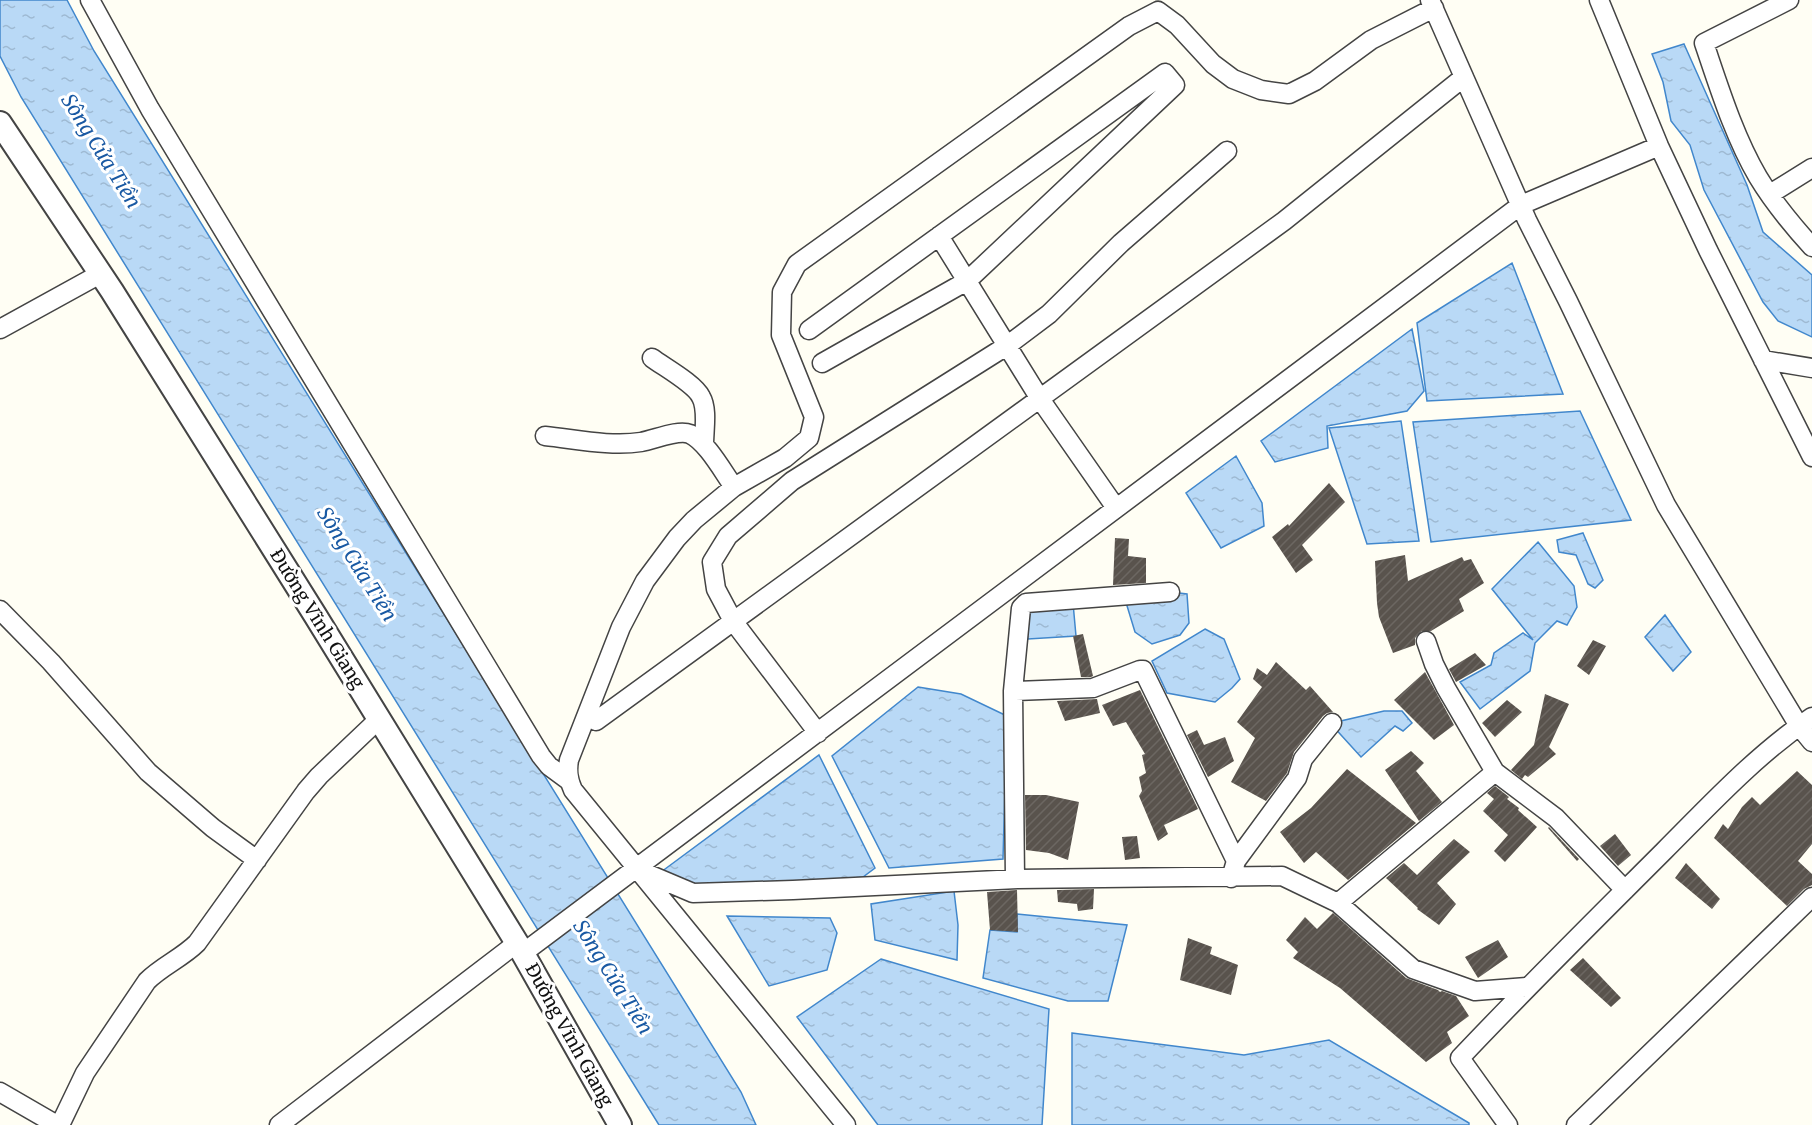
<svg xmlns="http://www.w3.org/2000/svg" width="1812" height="1125" font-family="Merriweather,serif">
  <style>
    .water { fill: url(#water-ripples); stroke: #4187cc; stroke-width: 1.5 }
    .building { fill: url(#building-hatch) }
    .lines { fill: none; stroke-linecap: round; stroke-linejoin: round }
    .minor-casing { stroke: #444; stroke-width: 21 }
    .tertiary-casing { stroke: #444; stroke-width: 26 }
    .minor { stroke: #fff; stroke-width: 18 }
    .tertiary { stroke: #fff; stroke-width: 22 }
    .labels { text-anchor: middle; stroke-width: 6; stroke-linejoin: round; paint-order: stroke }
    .street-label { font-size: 18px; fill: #111; stroke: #fff }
    .water-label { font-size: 20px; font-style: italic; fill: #1959a3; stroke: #fff }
  </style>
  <defs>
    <pattern id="water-ripples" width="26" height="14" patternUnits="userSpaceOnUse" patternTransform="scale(1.5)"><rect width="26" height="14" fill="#b9d9f6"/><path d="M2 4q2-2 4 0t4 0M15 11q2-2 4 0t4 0" fill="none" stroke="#9eb9d2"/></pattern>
    <pattern id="building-hatch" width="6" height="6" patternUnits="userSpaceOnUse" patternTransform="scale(1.5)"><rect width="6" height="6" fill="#59534d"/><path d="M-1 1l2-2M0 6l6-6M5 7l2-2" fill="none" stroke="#6c6762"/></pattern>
  </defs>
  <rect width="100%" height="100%" fill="#fffef4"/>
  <path class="water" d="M0,0H67L94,51L741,1092L756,1125H659L21,97L0,56Z
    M1684,44L1747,185L1763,232L1812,275V337L1778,321L1763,302L1704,190L1690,145L1671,121L1663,82L1652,54Z
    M1512,263L1563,394L1427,401L1417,323Z
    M1412,329L1424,391L1407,411L1327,426L1328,448L1275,462L1261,441Z
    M1580,411L1631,520L1431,542L1413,422Z
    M1401,421L1419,541L1367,544L1329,428Z
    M1236,456L1262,503L1264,526L1221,548L1186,493Z
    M1583,533L1603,580L1595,588L1588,584L1576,555L1559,552L1557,540Z
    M1538,542L1574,586L1577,607L1567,625L1557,621L1535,643L1530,671L1480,709L1460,682L1491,665L1494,653L1523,633L1533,640L1492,589Z
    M1170,592L1187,594L1189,623L1180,635L1152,644L1135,632L1124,596Z
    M1073,603L1076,636L1028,639L1023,623L1030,610Z
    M1665,615L1691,652L1673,671L1645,637Z
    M1205,629L1224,639L1240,679L1232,688L1215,702L1167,693L1152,661Z
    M918,687L961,694L1007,716L1003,859L889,868L832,756Z
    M1384,711H1402L1412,723L1403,731L1395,726L1361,757L1331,724L1332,723Z
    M819,755L875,868L863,877L749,888L693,887L661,872Z
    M954,891L958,925L957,960L875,940L871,904Z
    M1017,914L1127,925L1108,1001H1068L983,978L990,930L1017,932Z
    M727,916L830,918L837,933L827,970L769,986Z
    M881,959L1049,1009L1042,1125H878L797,1017Z
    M1072,1033L1244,1055L1329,1040L1469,1123V1125H1072Z"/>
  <path class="building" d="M1329,483L1345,502L1302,545L1313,560L1296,573L1272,537L1288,524L1289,526Z
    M1115,538L1129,539L1128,556L1146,558V583L1113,585Z
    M1405,555L1408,581L1462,557L1464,561L1471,559L1484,583L1459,599L1464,611L1431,631H1422L1415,638V645L1393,653L1379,617L1377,603L1375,561Z
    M1083,634L1093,676L1091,677H1081L1073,636Z
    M1593,640L1606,646L1589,675L1577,666Z
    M1475,653L1486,665L1456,682L1449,669Z
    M1276,662L1306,690L1310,686L1333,712L1327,713L1323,716L1294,752L1287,773L1266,801L1231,782L1255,738L1237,722L1262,687L1253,679L1257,668L1267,675Z
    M1425,672L1454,725L1434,740L1394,700Z
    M1140,690L1198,809L1164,825L1168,834L1158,841L1139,796L1142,791L1139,777L1146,773L1142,755L1145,754L1126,722L1113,726L1102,705Z
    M1545,694L1569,704L1549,747L1556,754L1528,777L1525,775L1522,779L1511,770L1534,745Z
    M1097,699L1100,713L1065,721L1057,701Z
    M1507,700L1522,712L1495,737L1482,723Z
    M1197,730L1204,745L1225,737L1234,761L1208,777L1187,735Z
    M1411,751L1424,763L1416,771L1442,802L1419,821L1385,770Z
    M1347,769L1416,823L1348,880L1316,852L1304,863L1280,832L1311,808Z
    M1797,771L1812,785V844L1798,861L1812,874V885L1804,889L1787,906L1714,838L1723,824L1728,829L1742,807L1752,797L1760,805Z
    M1495,786L1509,797L1507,799L1519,808L1518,810L1537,827L1505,862L1494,851L1508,835L1483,811L1494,799L1487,793Z
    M1025,795H1046L1079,802L1068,860L1049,853L1026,850Z
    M1549,827L1579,859L1577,861L1548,828Z
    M1615,834L1631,855L1618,866L1600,846Z
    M1137,836L1140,858L1125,860L1122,837Z
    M1454,839L1470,852L1437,883L1456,904L1439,925L1417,909L1418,908L1386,878L1404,863L1417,875Z
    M1686,863L1720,899L1712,909L1675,878Z
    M1094,889L1093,909L1078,911L1077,904L1058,902L1057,890Z
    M1017,890L1018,932L990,930L987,892Z
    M1333,913L1406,978L1438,990L1440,992L1442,991L1456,996L1469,1016L1447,1032L1452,1043L1426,1062L1340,988L1293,958L1298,952L1286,940L1305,917L1317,929Z
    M1188,938L1212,947L1210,954L1238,965L1231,995L1180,980Z
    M1498,940L1508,957L1478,978L1465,957Z
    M1583,958L1621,998L1611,1007L1570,970Z"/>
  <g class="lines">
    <defs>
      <path id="minor" d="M90,0L150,109L541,756L549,766L568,780
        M1430,0L1527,220L1568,301L1666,505L1799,726L1812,742
        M1599,0L1659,146L1708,250L1812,457
        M1789,0L1704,43C1719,87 1734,136 1758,177C1773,202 1792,225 1812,247
        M1770,194L1812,168
        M939,236L1040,399L1116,508
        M0,329L100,274
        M809,330L1165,73L1175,85L967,281L822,363
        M652,358C664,367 695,384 701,397C708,409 704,430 704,445
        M1763,360L1812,368
        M545,436C575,439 611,447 641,442C654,440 678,429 690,434C707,442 723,472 734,487
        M0,610L51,662L148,772L213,828L257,860
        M1426,641L1434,664L1446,688L1495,772L1556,818L1625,890
        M1013,691L1093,688L1140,670H1143L1236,861L1231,878
        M596,721L1284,221L1464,77
        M818,733L733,621L716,589L712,562L728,536L792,481L1008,345L1049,314L1121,243L1227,151
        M1236,861L1297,778L1303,759L1332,723
        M641,871L693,893L793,890L1018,879L1282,876L1338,903L1413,969L1475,991L1527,987
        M1015,879L1013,691L1021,608L1026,603L1170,592
        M1338,903L1495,772
        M523,953L1521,205L1659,146
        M0,1092L57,1125
        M60,1125L85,1073L147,981C162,966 182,958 197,943L306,791L319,776L379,719
        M279,1125L517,943
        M846,1125L573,790C568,779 567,771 569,760L621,627L645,581L677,538L694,520L734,487L785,458L809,438L814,417L781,335L782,292L797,264L1129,26L1158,11L1177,25L1213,64L1233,79L1261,90L1289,94L1315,81L1371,40L1434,8
        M1508,1125L1460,1058C1527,987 1596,919 1664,851C1711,804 1757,754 1812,717
        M1576,1125L1812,897"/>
      <path id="tertiary" d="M0,123L112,291L315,615L517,943L620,1125"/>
    </defs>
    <use href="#minor" class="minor-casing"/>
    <use href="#tertiary" class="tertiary-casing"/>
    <use href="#minor" class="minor"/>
    <use href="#tertiary" class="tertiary"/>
  </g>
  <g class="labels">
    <g class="street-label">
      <text transform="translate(317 619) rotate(58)" y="6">Đường Vĩnh Giang</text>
      <text transform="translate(569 1035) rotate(61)" y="6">Đường Vĩnh Giang</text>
    </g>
    <g class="water-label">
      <text transform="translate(101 151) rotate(58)" y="7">Sông Cửa Tiền</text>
      <text transform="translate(357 564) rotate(58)" y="7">Sông Cửa Tiền</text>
      <text transform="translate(613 977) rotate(58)" y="7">Sông Cửa Tiền</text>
    </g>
  </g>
</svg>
